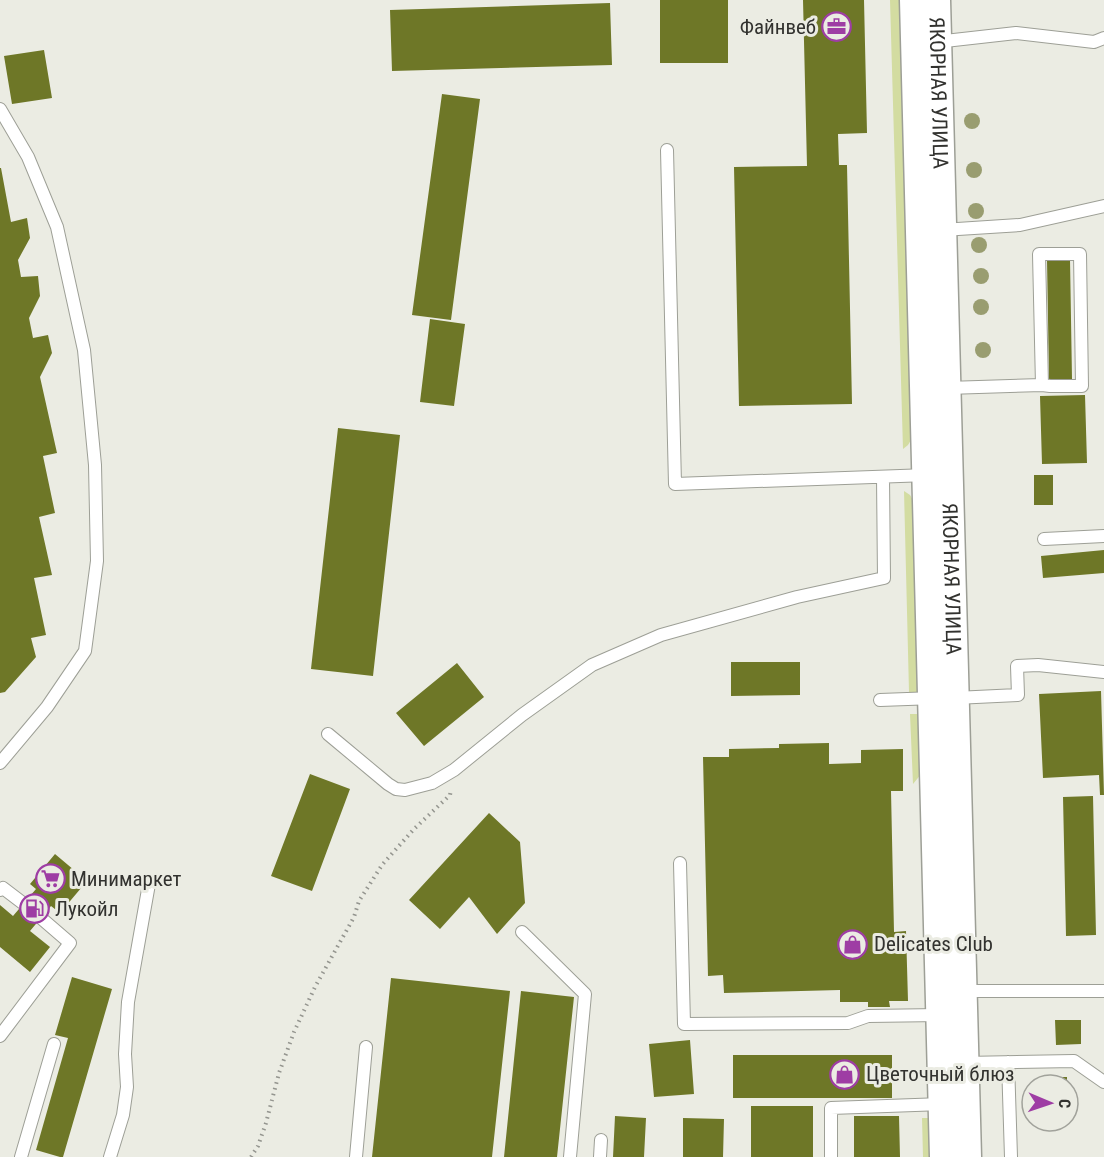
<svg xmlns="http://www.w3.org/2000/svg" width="1104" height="1157" font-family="'Roboto Condensed',sans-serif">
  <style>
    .green { fill: #d3dca1 }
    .building { fill: #6e7727 }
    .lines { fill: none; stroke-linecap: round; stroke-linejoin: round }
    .service-casing { stroke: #9d9f96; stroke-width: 14 }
    .tertiary-casing { stroke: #9d9f96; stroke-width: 31 }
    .path { stroke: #94958f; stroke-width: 4; stroke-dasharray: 1.5 4.5; stroke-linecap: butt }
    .service { stroke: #fff; stroke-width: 12 }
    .tertiary { stroke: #fff; stroke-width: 28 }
    .tree { fill: #999d70 }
    .labels { text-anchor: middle; stroke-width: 6; stroke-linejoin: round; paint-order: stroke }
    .poi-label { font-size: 21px; fill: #32322f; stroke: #ebece3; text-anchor: start }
    .street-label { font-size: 21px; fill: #32322f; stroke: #ebece3 }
  </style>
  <rect width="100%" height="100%" fill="#ebece3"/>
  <path class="green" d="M890,0H901L911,440L908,445L903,449Z
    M904,491L910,495L913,500L920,692H909Z
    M910,714H920L922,773L913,784Z
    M922,1118H931V1157H923Z"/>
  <path class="building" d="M660,0H728V63H660Z
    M803,0H864L867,133L838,134L839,165H847L852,404L739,406L734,167L807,166Z
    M610,3L612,65L392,71L390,10Z
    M44,50L52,98L12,104L4,56Z
    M442,94L480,99L451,320L412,315Z
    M0,168H1L11,222L27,218L30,238L18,260L21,277L38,276L40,296L29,318L33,338L48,335L52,353L40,377L57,453L43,456L55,513L39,517L52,575L34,578L46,635L31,638L36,657L5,692L0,693Z
    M1070,259L1072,379H1049L1047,260Z
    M430,319L465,324L454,406L420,402Z
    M1085,395L1087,463L1042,464L1040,396Z
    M338,428L400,435L373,676L311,669Z
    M1034,475H1053V505H1034Z
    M1104,550V573L1043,578L1041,556Z
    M731,662H800V695L731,696Z
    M457,663L484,697L424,746L396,713Z
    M1101,691L1104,795H1100L1099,775L1043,778L1039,694Z
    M829,743V764L861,763V750L903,749V791H891L894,932L906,931L908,1001H889L890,1007H868V1002H840V990L724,993L723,975L708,976L703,757H729V749L779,748V744Z
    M310,774L350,789L312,891L271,876Z
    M1093,796L1096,935L1066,936L1063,797Z
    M489,813L520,842L525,903L497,934L469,897L440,929L409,900Z
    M55,854L87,881L60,913L51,906L30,931L50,947L30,972L0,947V905L13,916L36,889L30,884Z
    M72,977L112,989L63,1157H60L36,1150L68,1038L55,1035Z
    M391,978L510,991L492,1157H372Z
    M521,991L574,997L557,1157H504Z
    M1055,1020H1081V1044L1056,1045Z
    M690,1040L694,1094L654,1097L649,1044Z
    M733,1055H892V1098H733Z
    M1052,1077H1067V1085H1052Z
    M751,1106H813V1157H751Z
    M615,1116L646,1118L644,1157H613Z
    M854,1116H899L900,1157H854Z
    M683,1118L724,1119L723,1157H683Z"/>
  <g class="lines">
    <defs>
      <path id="service" d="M936,42L1016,33L1094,42L1104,38
        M0,109L28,157L57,227L84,350L95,465L97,561L85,651L47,707L0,763
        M667,150L675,484L928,475
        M942,230L1020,225L1104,206
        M947,388L1042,385L1050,386H1082L1080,254H1039L1042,385
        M1044,539L1104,536
        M955,698L1018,695L1017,666L1038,665L1104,672
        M880,700L935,698
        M328,734L388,784L396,789L405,790L432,783L454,770L522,715L592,665L661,635L797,597L884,578L883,477
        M680,863L684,1024L848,1023L868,1016L940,1015
        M0,890L3,888L24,904
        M522,932L585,994L570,1157
        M961,991H1104
        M0,1036L70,943L41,918
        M1008,1062L1011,1157
        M964,1063L1074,1061L1104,1082
        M21,1157L54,1044
        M110,1157L123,1115L127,1087L125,1054L128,1002L149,884
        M356,1157L366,1047
        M600,1157L601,1140
        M831,1157V1108L943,1104"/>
      <g id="tertiary">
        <path d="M914,0L944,1157"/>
        <path id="s1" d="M936,0L967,1157"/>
      </g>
    </defs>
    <use href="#service" class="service-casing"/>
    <use href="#tertiary" class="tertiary-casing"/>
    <path class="path" d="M251,1157L258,1146L266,1123L279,1073L294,1032L315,987L354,917L359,901L382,865L414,829L450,795L451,790"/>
    <use href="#service" class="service"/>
    <use href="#tertiary" class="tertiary"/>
  </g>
  <g class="tree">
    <circle cx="972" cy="121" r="8"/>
    <circle cx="974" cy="170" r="8"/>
    <circle cx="976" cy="211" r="8"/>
    <circle cx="979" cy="245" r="8"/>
    <circle cx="981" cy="276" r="8"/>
    <circle cx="981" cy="307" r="8"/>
    <circle cx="983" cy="350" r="8"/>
  </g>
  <defs>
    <symbol id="office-ring" viewBox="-11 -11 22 22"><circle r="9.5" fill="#ebece3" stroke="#9e3da4" stroke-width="1.5"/><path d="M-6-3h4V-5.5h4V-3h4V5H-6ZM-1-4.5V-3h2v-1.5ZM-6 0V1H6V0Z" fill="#9e3da4"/></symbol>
    <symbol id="supermarket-ring" viewBox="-11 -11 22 22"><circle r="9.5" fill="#ebece3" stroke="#9e3da4" stroke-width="1.5"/><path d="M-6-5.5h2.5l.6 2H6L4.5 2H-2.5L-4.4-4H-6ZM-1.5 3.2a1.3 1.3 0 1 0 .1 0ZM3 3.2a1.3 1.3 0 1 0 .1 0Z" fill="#9e3da4"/></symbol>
    <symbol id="fuel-ring" viewBox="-11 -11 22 22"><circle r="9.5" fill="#ebece3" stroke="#9e3da4" stroke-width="1.5"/><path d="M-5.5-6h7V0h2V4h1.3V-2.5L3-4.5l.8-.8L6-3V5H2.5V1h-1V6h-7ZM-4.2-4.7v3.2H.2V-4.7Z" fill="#9e3da4"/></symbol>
    <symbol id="shop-ring" viewBox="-11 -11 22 22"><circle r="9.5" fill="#ebece3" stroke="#9e3da4" stroke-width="1.5"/><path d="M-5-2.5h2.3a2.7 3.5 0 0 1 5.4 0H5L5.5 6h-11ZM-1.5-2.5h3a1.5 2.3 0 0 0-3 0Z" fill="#9e3da4"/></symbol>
  </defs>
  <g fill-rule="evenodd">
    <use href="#office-ring" x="820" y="10" width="33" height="33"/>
    <use href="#supermarket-ring" x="34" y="862" width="33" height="33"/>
    <use href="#fuel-ring" x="18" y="892" width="33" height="33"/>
    <use href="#shop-ring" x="836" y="928" width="33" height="33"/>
    <use href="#shop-ring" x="828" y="1058" width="33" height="33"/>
  </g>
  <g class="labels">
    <g class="poi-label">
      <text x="816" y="34" text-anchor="end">Файнвеб</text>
      <text x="71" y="886">Минимаркет</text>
      <text x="55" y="916">Лукойл</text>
      <text x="874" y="951">Delicates Club</text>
      <text x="866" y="1081">Цветочный блюз</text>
    </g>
    <g class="street-label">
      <text dy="7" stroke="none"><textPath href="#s1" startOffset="93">ЯКОРНАЯ УЛИЦА</textPath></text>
      <text dy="7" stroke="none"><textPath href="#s1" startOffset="579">ЯКОРНАЯ УЛИЦА</textPath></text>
    </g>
  </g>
  <g transform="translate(1050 1103) rotate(92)"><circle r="28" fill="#ebece3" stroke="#a1a29b" stroke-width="1.5"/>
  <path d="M0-4.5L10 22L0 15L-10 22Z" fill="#9e3da4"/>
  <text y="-9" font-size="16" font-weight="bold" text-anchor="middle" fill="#32322f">С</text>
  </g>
</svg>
